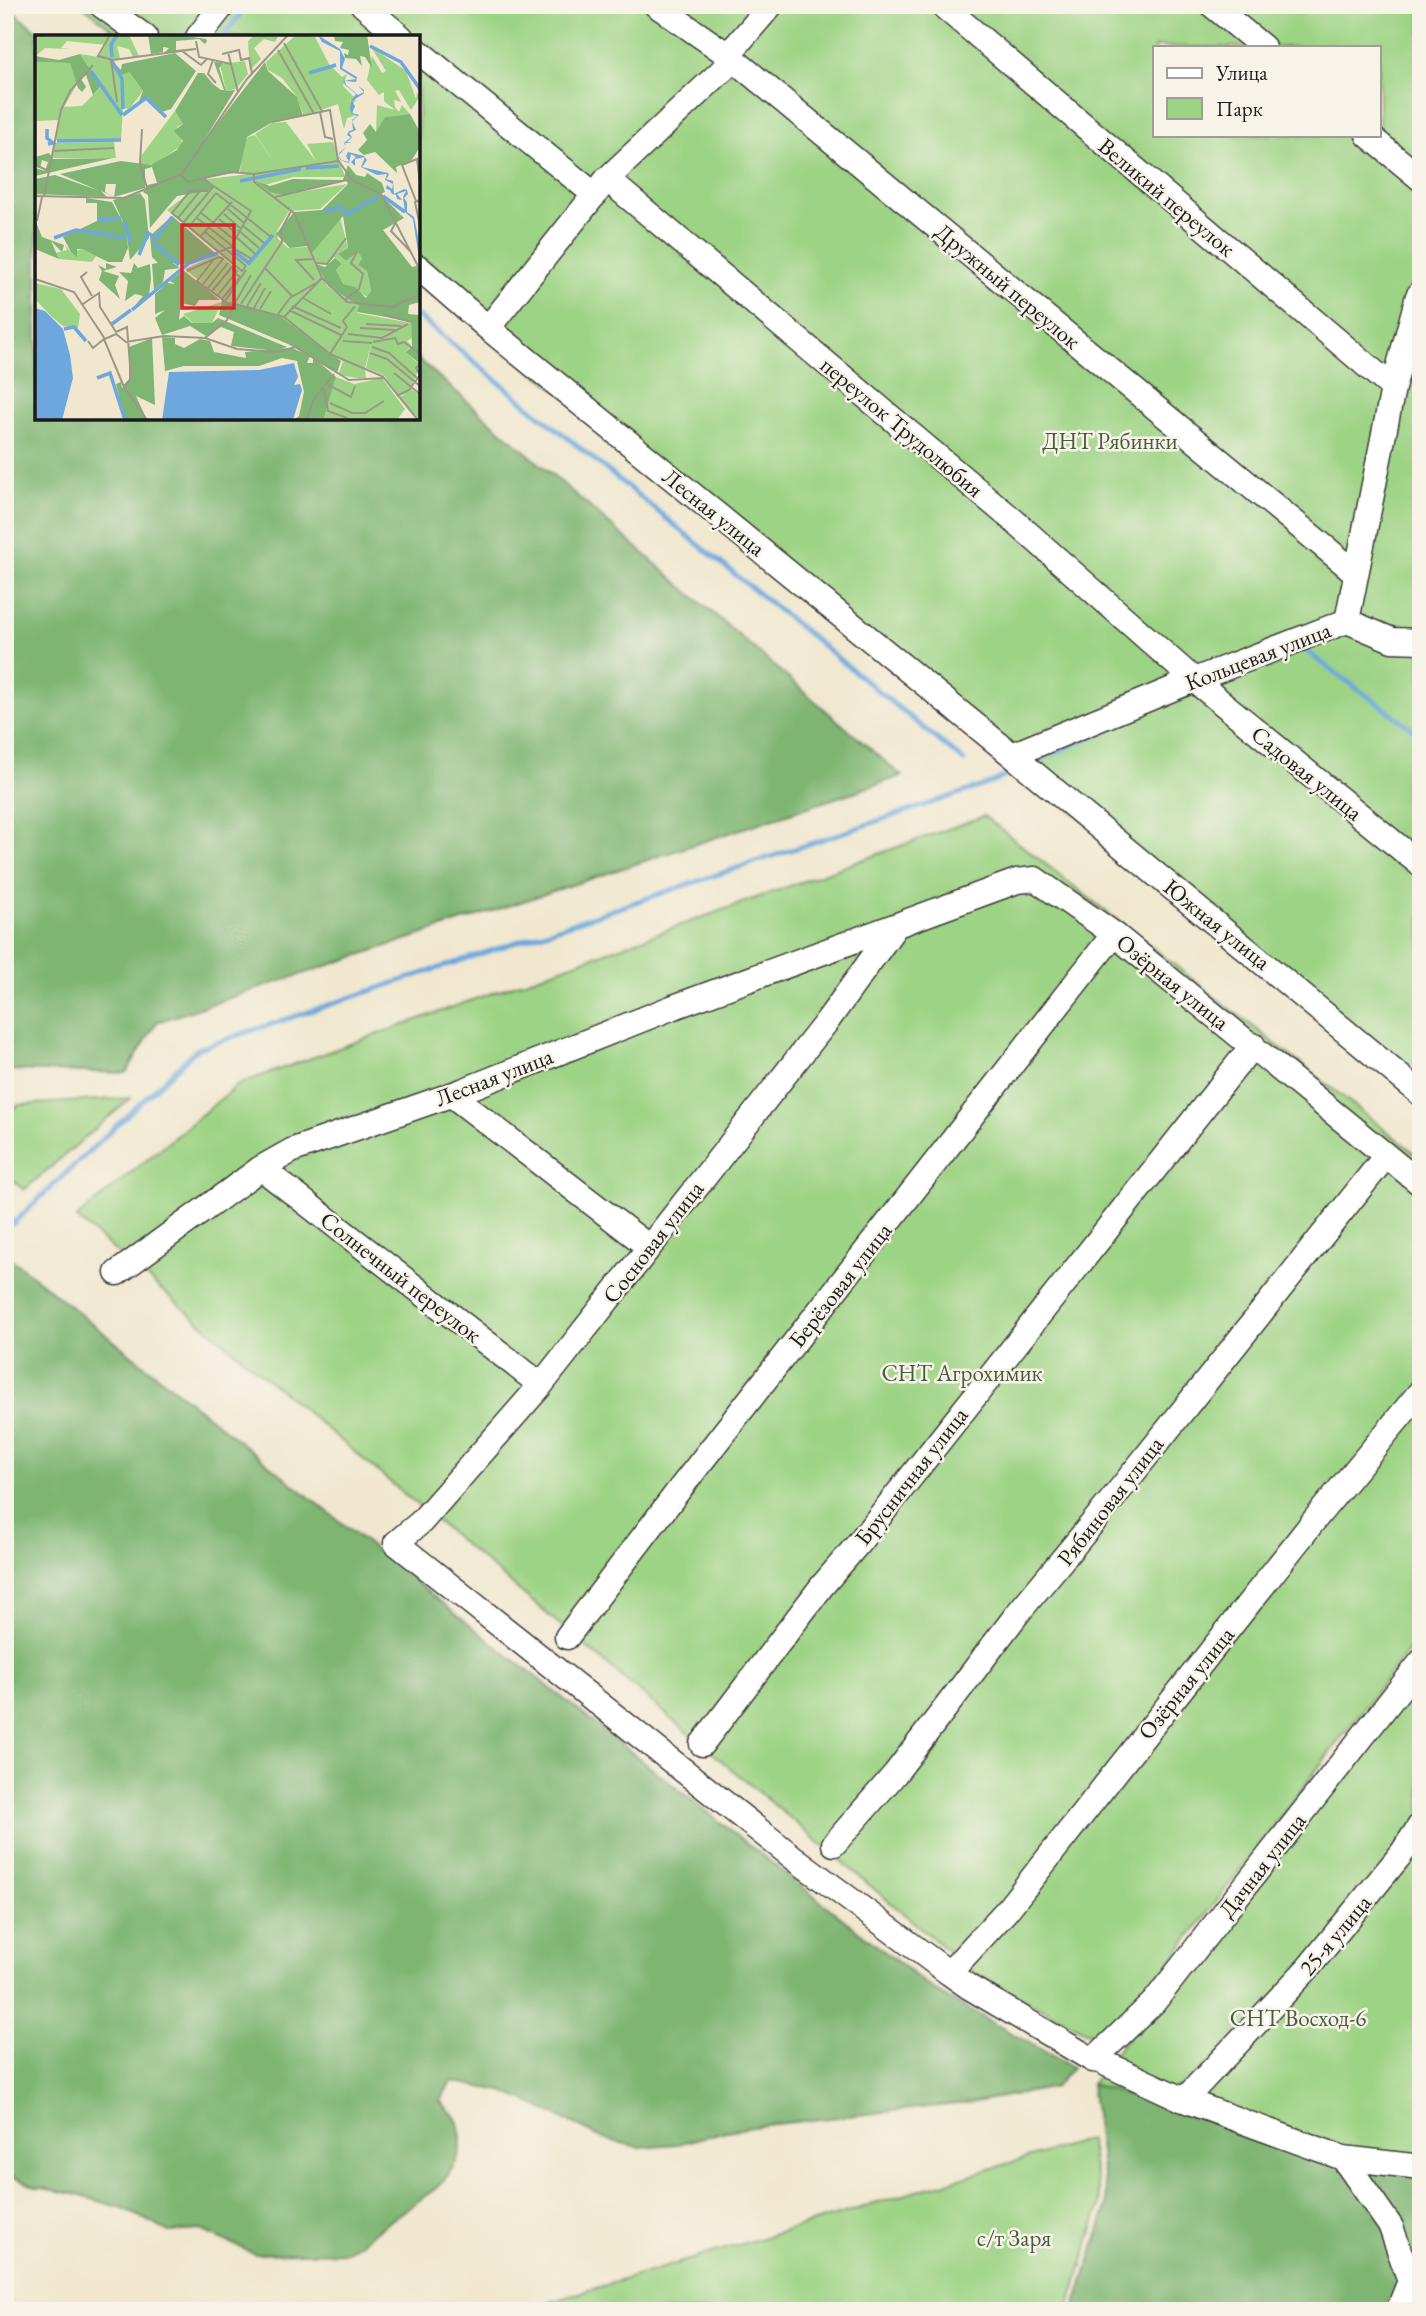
<svg xmlns="http://www.w3.org/2000/svg" width="1426" height="2316" font-family="'EB Garamond',serif">
  <style>
    .green { fill: #9dd384; stroke: #5c7850; stroke-width: 2; fill-rule: evenodd }
    .forest { fill: #7eb572; stroke: #4d6847; stroke-width: 2 }
    .lines { fill: none; stroke-linecap: round; stroke-linejoin: round }
    .stream { stroke: #6da7dd; stroke-width: 5 }
    .minor-casing { stroke: #3c3a37; stroke-width: 27 }
    .minor { stroke: #fff; stroke-width: 24 }
    .labels { text-anchor: middle; stroke-width: 5; stroke-linejoin: round; paint-order: stroke }
    .street-label { font-size: 23px; fill: #1c1c1c; stroke: #f7f3e8 }
    .park-label { font-size: 23px; fill: #495c40; stroke: #f7f3e8 }
    .inset-river { fill: none; stroke: #6da7dd; stroke-width: 3.5 }
    .inset-road { fill: none; stroke: #9b9687; stroke-width: 2 }
    .view { fill: #d62828; fill-opacity: 0.15; stroke: #d62828; stroke-width: 3.5 }
    .inset-edge { fill: none; stroke: #1c1c1c; stroke-width: 3.5 }
  </style>
  <rect width="100%" height="100%" fill="#f7f3e8"/>
  <filter id="ink" filterUnits="userSpaceOnUse"><feTurbulence type="fractalNoise" baseFrequency=".0143" numOctaves="2"/><feDisplacementMap in="SourceGraphic" scale="14" xChannelSelector="R" yChannelSelector="G"/><feConvolveMatrix kernelMatrix="1 2 1 2 8 2 1 2 1" color-interpolation-filters="sRGB"/></filter>
  <filter id="wash" filterUnits="userSpaceOnUse"><feTurbulence type="fractalNoise" baseFrequency=".00686" numOctaves="4" result="noise"/><feDisplacementMap in="SourceGraphic" scale="28" xChannelSelector="R" yChannelSelector="G"/><feGaussianBlur stdDeviation="1.57" result="paint"/><feColorMatrix in="noise" values="0 0 0 0 0 0 0 0 0 0 0 0 0 0 0 0 0 1.4 0 .05"/><feComposite in="paint" operator="in"/></filter>
  <g filter="url(#wash)">
    <rect width="100%" height="100%" fill="#f0e7ce"/>
    <path class="green" d="M82,5H1421V1096L418,277V37H122ZM1155,47H1379V135H1155Z
      M984,816L1421,1158V1633L1108,2043L973,1972L76,1218L239,1084Z
      M131,1098L24,1190L5,1174V1115L19,1105Z
      M1421,1663V2177L1329,2158L1091,2084Z
      M1089,2139L1100,2205L1068,2311H520Z"/>
    <path class="forest" d="M5,5L44,37H37V418H418V359L902,776L157,1022L126,1073L5,1070Z
      M10,1258L452,1611L932,1989L1072,2067L1055,2087L975,2102L766,2125L726,2131L678,2144L639,2147L604,2139L542,2108L502,2091L451,2081L440,2101C445,2107 456,2115 458,2123C467,2150 454,2171 435,2189L346,2252L255,2254L201,2230L169,2232L123,2208L74,2194L36,2187L5,2173V1262Z
      M1091,2084L1329,2158L1421,2177V2311H1074L1107,2206Z"/>
    <g class="lines">
      <path class="stream" d="M223,37L247,5
        M418,316L964,761
        M1299,646L1421,735
        M1042,759L1119,724
        M5,1214L15,1223
        M5,1231L197,1049L991,783L1012,773"/>
    </g>
  </g>
  <g filter="url(#ink)">
    <g class="lines">
      <defs>
        <path id="minor" d="M101,5L145,37
          M363,5L401,37
          M656,5L728,55L1356,573
          M942,5L1393,388
          M1212,5L1263,47
          M198,37L223,5
          M418,51L595,195
          M1368,135L1421,179
          M607,179L1013,520L1194,680L1421,865
          M418,267L488,328L1012,755L1421,1094
          M488,328L607,179L729,64L728,55L771,5
          M1347,621L1392,640L1421,641
          M1012,755L1194,680L1347,621L1393,388L1418,296L1421,292
          M895,927L828,1020L541,1385L421,1522L396,1543L794,1858L949,1973L969,1987L1093,2060L1100,2061L1184,2100L1343,2158L1391,2227L1410,2281L1398,2311
          M462,1091L457,1099L649,1247
          M261,1168L541,1385
          M117,1273L261,1168L293,1150L462,1091L671,1008L1017,881L1035,879L1114,934L1421,1184
          M567,1637L679,1490L1114,934
          M702,1744L822,1586L857,1545L1253,1045
          M834,1844L895,1774L1018,1613L1110,1502L1385,1157
          M949,1973L1007,1910L1320,1513L1421,1391
          M1093,2060L1154,2002L1421,1662
          M1184,2100L1308,1968L1402,1853L1421,1824
          M1343,2158L1421,2167"/>
      </defs>
      <use href="#minor" class="minor-casing"/>
      <use href="#minor" class="minor"/>
    </g>
  </g>
  <g class="labels">
    <g class="street-label">
      <text transform="translate(1167 197) rotate(40)" y="8">Великий переулок</text>
      <text transform="translate(1008 286) rotate(40)" y="8">Дружный переулок</text>
      <text transform="translate(902 427) rotate(40)" y="8">переулок Трудолюбия</text>
      <text transform="translate(714 512) rotate(39)" y="8">Лесная улица</text>
      <text transform="translate(1258 656) rotate(-21)" y="8">Кольцевая улица</text>
      <text transform="translate(1307 773) rotate(39)" y="8">Садовая улица</text>
      <text transform="translate(1217 924) rotate(39)" y="8">Южная улица</text>
      <text transform="translate(1173 982) rotate(39)" y="8">Озёрная улица</text>
      <text transform="translate(494 1077) rotate(-21)" y="8">Лесная улица</text>
      <text transform="translate(653 1242) rotate(-52)" y="8">Сосновая улица</text>
      <text transform="translate(401 1277) rotate(38)" y="8">Солнечный переулок</text>
      <text transform="translate(840 1285) rotate(-52)" y="8">Берёзовая улица</text>
      <text transform="translate(911 1476) rotate(-52)" y="8">Брусничная улица</text>
      <text transform="translate(1110 1501) rotate(-52)" y="8">Рябиновая улица</text>
      <text transform="translate(1186 1683) rotate(-51)" y="8">Озёрная улица</text>
      <text transform="translate(1262 1865) rotate(-52)" y="8">Дачная улица</text>
      <text transform="translate(1335 1935) rotate(-50)" y="8">25-я улица</text>
    </g>
    <g class="park-label">
      <text x="1110" y="449">ДНТ Рябинки</text>
      <text x="962" y="1381">СНТ Агрохимик</text>
      <text x="1298" y="2026">СНТ Восход-6</text>
      <text x="1014" y="2246">с/т Заря</text>
    </g>
  </g>
  <g transform="translate(35 35)">
    <rect width="385" height="385" fill="#f0e7ce"/>
    <path d="M0,0L15,2L74,0L71,10L32,6L26,13L35,14L10,13L2,20ZM76,0H94L104,21L98,22L94,14L82,11L85,23L78,26L85,39L88,65L87,36L94,37L108,56L94,74L88,73L86,105L79,106L81,123H17L20,108L68,107L21,105L24,85L0,86V27L35,28L43,47L29,72L47,71L66,52L45,19L64,22ZM220,0L243,2L240,7L229,4L219,13L226,24L215,35L213,6ZM261,0L280,2L294,29L307,42L312,39L308,51L321,64L318,69L315,65L319,81L312,83L309,94L303,69L269,81L261,61L247,43L233,35L231,27ZM336,12L371,36L381,64L382,58L385,61L376,75L364,55L360,56L366,67L359,65L360,72L364,77L367,70L375,79L350,82L341,98L342,70L360,75L349,66V57L344,60L332,45L337,21L347,38L351,36ZM210,26L213,39L201,54L191,56L185,29ZM140,76L148,89L142,92L148,110L119,129L106,131V121ZM251,87L281,126L272,109L298,107L310,142H258L230,150L220,145L246,160L312,149L285,174L254,176L242,196L243,204L253,213L273,212L277,218L305,182L313,213L303,219L311,226L323,217L327,223L323,230L332,236L336,256L333,262L307,249L301,235L307,229L299,222L292,230L280,228L292,251L324,271L322,278L376,288L377,303L372,306L376,310L371,317L385,330L376,354L385,360V385L364,362L372,358L362,361L349,340L331,333L337,306L330,333L331,344L309,341L304,338L308,326L183,261L150,234L183,219L207,238L132,175L173,144L214,139L205,138L207,110L213,102L220,100L244,134L220,99L237,88ZM30,210L36,217L47,214L61,221L57,227L24,224L21,218L32,215ZM0,248L26,254L45,279L43,293L28,291L16,281L0,264ZM187,267L177,288H158L148,279ZM301,342L319,349L347,343L370,374L362,385H277L289,383Z" fill="#9dd384"/>
    <path d="M113,0H143L171,4L172,6L170,9L164,4L141,6V15L160,13L129,18L134,13L128,12V17L116,19ZM299,0H332L337,33L330,22L325,21L327,31L321,24L310,23L309,18L313,20L314,15L305,13L308,7L300,6ZM140,18L161,36L136,74L124,78L113,62L104,66L108,56L94,37L86,40L78,27L86,35L87,29ZM45,19L66,51L58,60L51,40L46,44L51,52L47,57L43,53L35,28L0,27V21L24,25ZM179,27L188,28L184,33L191,56L200,55L168,107L230,27L233,36L262,62L268,81L236,88L212,102L204,137L171,143L178,152L173,156L142,161L115,193L113,160L108,157L112,150L122,148L117,132L110,134V153L79,162L81,149H71L70,157L78,161L66,156L72,162L0,159V144L20,140L65,156L25,139L86,126L116,130L142,115L148,106L139,96L148,89L140,76L163,38H169L178,49L186,55H189ZM375,79L385,97V112L376,126L361,132L362,138L340,117L329,120L323,115L332,105L328,98L335,89L341,97L350,82ZM14,118L18,124L78,123L0,141V133L10,136L13,127L7,125L5,133L0,131V122ZM313,130L321,140L330,142L332,138L347,148L350,157L345,159L369,183L348,195L377,232L385,230V267L374,270L373,279L385,280V329L371,317L377,311L376,286L322,277L324,271L293,251L281,229L290,232L300,223L307,229L301,235L308,249L320,252L331,263L336,256L332,236L323,230L327,223L323,217L311,226L303,219L313,213L308,181L277,218L273,211L255,213L241,199L259,177L287,175L313,149L311,145L248,160L235,157L220,146L235,151L258,144L308,145ZM105,158L110,165L114,203L95,225L91,194L93,213L87,227H73L47,214H42V222L36,217L28,202L62,186V168H51V163L77,167L90,191L78,165ZM137,181L180,218L152,229L138,228L145,233L130,235L128,247L119,255L117,229L123,228L117,222L115,201ZM1,187L7,202L29,210L27,217L16,206L24,224L0,214ZM71,228L82,232L68,236L84,241L80,250L85,264L64,245L67,236L63,230L71,234ZM99,228L103,233L115,229L116,244L114,260L98,273L108,261L100,259L90,266L93,246L84,237L96,238ZM148,235L185,265H164L160,271L146,268L144,285L149,281L157,288H177L183,283L252,312L241,316L196,311L199,297L186,292L171,301L155,291L127,300L120,283L130,275L120,279V259L132,248L140,249L135,246ZM187,265L243,280L306,326L302,338L253,309L184,280ZM127,302L140,303V309L149,313L165,304L175,306L179,317L211,323L210,317L257,313L275,321L272,328H278V322L301,342L289,383L259,385L264,381L269,357L262,326L247,323L224,331H149L130,336ZM117,303L120,370L101,361L112,385H90L81,349L86,347L87,353L95,343L94,312Z" fill="#7eb572"/>
    <path d="M283,0L305,14L310,24L307,33L322,42L321,47L310,46L311,50L323,60L329,57L323,51L329,55V58L328,59L317,66L320,71L317,78L324,80L317,86L321,95L314,98L317,102L312,107L317,108H310L311,112L304,120L306,125L314,127L311,121L313,117L329,121L332,125L327,132L353,138L354,140L351,144L358,146L359,159L369,154L372,155L373,159L369,163L372,167V177L379,182L385,211V230L378,184L370,177L368,162L371,156L362,159L367,165L362,164L361,160L357,159L353,151L355,155L351,154L352,150L357,154L358,149L350,145L352,139L342,140L326,132L330,122L320,124V131L316,127L321,122L316,119L314,128L305,125L304,118L311,112L309,108L316,102L312,100L314,96L318,95L317,85L322,81L317,79L315,75L316,66L321,59L310,50L308,46L321,44L305,34V16L287,7ZM0,273L10,276L28,294L35,320L38,343L27,385H0ZM259,328L263,342L259,350L265,349L267,355L258,385H127L134,337L224,335Z" fill="#6da7dd"/>
    <path class="inset-river" d="M335,11L366,27L385,54M77,22L76,10L82,0M77,26L87,44L88,74M56,36L87,80M274,38L301,30M88,80L111,63L131,82M12,94V103L18,108L13,109M22,106L86,105M271,133L304,131M205,146L266,134M348,161L370,177M289,176L305,172L313,179L344,161M63,185L86,183M89,186L96,208M19,203L41,195L91,203M118,207L144,230M197,215L214,228L238,200M104,220L113,198L121,203L137,182M97,275L154,228L183,218M77,289L96,275M29,294L39,292L51,306M62,343L75,338L90,385"/>
    <path class="inset-road" d="M75,0L63,21L78,25L161,14M161,6L164,22L196,29M249,8L287,76M243,15L279,79M147,16L166,30L172,24M193,17L203,57M187,19L204,15L206,25L214,23L217,38M76,25L82,67M178,25L173,39L181,48M285,77L290,102L298,104M237,87L295,75L303,125L318,146L346,159L385,235M107,94L105,128L112,153M18,116L79,113M0,130L14,136L26,75L35,56L58,30M219,139L303,126M146,140L153,147L195,137L219,139V147L259,178L287,243L312,267L358,272L385,259M168,144L216,176L196,212L184,217M173,156H155L137,178L207,236L211,231M181,158L236,202M0,161L89,163L147,139L212,44L253,0M9,161L14,136M240,162L316,144M385,165L380,167L385,191M381,166L367,130L382,124L385,148M193,174L209,188M165,177L197,203M189,179L205,193M143,183L165,156M162,183L196,210M184,184L201,198M2,186L7,162M361,187L356,196L376,217M148,188L179,151M207,190L229,208M154,192L181,158M203,195L224,213M169,196L211,231M199,200L220,219M165,202L197,167M196,212L217,224M279,224L261,225L279,245M281,228L292,229L311,203M229,232L258,262M152,236L184,222L189,224M52,237L46,242L57,261M0,244L39,257L70,304L81,299L91,307L129,301L170,303L202,314L240,317L261,312L314,345L349,343L383,385M168,249L188,224M173,253L193,228M177,256L197,232M182,261L202,236L198,232M268,263L296,279M187,264L205,242L200,238M310,265L324,254L328,239L316,228L322,217M190,266L211,235M196,268L249,282L295,319L349,342M200,268L216,240M48,269L64,258L65,272L81,297M206,269L247,207L246,195L256,176M212,271L226,248M257,271L306,293M219,273L230,253M225,274L236,256M254,275L306,300M243,279L255,263L281,248M348,280L377,287M249,282L287,243M331,289L366,291M325,293L360,295M81,297L92,292L95,330V345L89,351M313,299L347,303L373,289M170,303L192,285L198,272L162,246L180,223M53,306L58,313L69,304L89,352L112,385M308,306L337,308M338,307L360,303L363,309L369,307L385,319M337,312L354,318L382,343M335,318L352,324L385,351M295,319L312,292L308,286L320,271M359,338L385,359M292,349L316,362L320,351M289,354L293,376L312,383M362,361L374,355L385,340L381,333L385,329M295,368L317,378H330L349,366M266,385L272,383L279,364L299,339"/>
    <path class="view" d="M147,190H199V273H147Z"/>
    <rect width="385" height="385" class="inset-edge"/>
  </g>
  <rect width="1426" height="2316" fill="none" stroke="#f7f3e8" stroke-width="28"/>
  <rect x="1153" y="46" width="228" height="91" fill="#f7f3e8" stroke="#9f9d96" stroke-width="2"/>
  <rect x="1167" y="68" width="35" height="10" fill="#ffffff" stroke="#9f9d96" stroke-width="2"/>
  <text x="1216" y="80" font-size="21" fill="#1c1c1c">Улица</text>
  <rect x="1167" y="98" width="35" height="21" fill="#9dd384" stroke="#9f9d96" stroke-width="2"/>
  <text x="1216" y="116" font-size="21" fill="#1c1c1c">Парк</text>
</svg>
